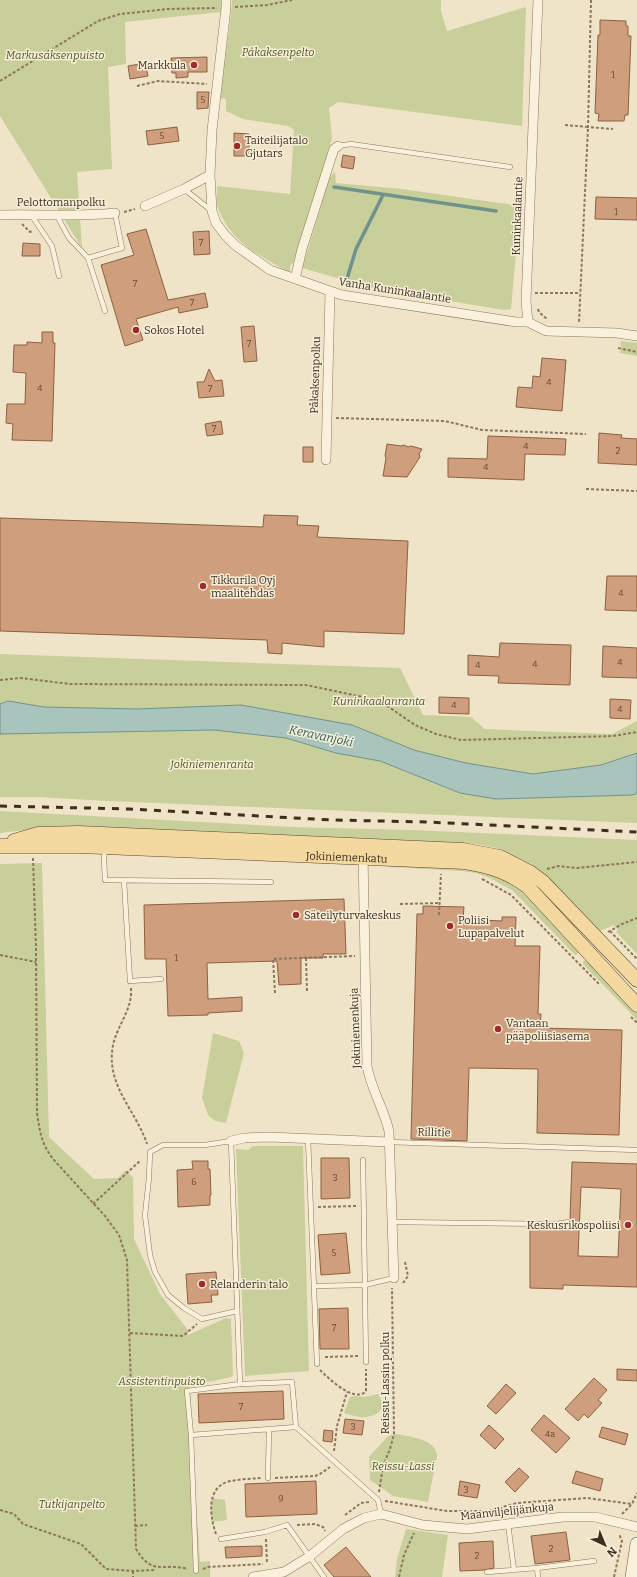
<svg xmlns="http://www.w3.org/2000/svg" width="637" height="1577" font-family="Bitter,serif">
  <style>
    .green { fill: #c9cf9b }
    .water { fill: #a9c4bc; stroke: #6f938a }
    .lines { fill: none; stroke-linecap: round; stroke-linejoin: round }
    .stream { stroke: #6f938a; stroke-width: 3.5 }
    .building { fill: #cf9f7d; stroke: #8d5f41; fill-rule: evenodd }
    .lane-casing { stroke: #8d765c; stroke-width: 5.5 }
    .street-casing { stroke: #8d765c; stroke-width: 10 }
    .secondary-casing { stroke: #6f573f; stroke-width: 14 }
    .primary-casing { stroke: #5b4430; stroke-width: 15 }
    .path { stroke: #8d765c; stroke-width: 2; stroke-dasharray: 3 2; stroke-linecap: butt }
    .lane { stroke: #faf1dc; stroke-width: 4.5 }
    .street { stroke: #faf1dc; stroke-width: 9 }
    .secondary { stroke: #faf1dc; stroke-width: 13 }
    .primary { stroke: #f3d9a0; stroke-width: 14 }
    .rail { stroke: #3d2e20; stroke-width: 3; stroke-dasharray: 7 7; stroke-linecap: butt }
    .poi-dot { fill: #9e2a2b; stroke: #f7eed8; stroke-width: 1.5 }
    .labels { text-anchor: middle; stroke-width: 3; stroke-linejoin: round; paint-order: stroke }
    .number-label { font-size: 9px; fill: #624a37 }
    .park-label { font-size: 11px; font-style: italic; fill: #4d5a26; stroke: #f7eed8 }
    .poi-label { font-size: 11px; fill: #3d2e20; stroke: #f7eed8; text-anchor: start }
    .street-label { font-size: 11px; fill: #3d2e20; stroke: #f7eed8 }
    .water-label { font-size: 12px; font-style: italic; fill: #2f5d5a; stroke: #f7eed8 }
  </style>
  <rect width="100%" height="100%" fill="#f0e4c8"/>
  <path class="green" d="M0,0H221V12L125,22L126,64L108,67L112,169L77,172L82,248L0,116Z
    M232,0H441V11L447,31L526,7L522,126L338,102L329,108L332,138L320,182L312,202L294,261L290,266V273C260,255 231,243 218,208C216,201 217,193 217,186L290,194L294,130L288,126L243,119L226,111V99L220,98L231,15Z
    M335,172L336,183L402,189L520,206L511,309L504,310L353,285L341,279L302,268L322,204L321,202L330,177Z
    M621,341L637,343V356L620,353Z
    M0,654L400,668L423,715L471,717L485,729L612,734L637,721V753L601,765L533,774L466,763L414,750L352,725L241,705L137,709L44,707L8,701L0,704Z
    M214,730L286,738L336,753L380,761L460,793L496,799L633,795L637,793V823L107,801L38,797H0V734Z
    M0,811L292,827L412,830L637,840V954L616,932L618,930L614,925L600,931L548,877L531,864L496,848L476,844L379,839L43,828L0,833Z
    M42,863L49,1137L94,1179L118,1178L126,1170L133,1178L134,1239L160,1294L188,1330V1335L226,1318L231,1319L233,1375L231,1377L190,1386L192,1446L200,1562L210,1561V1577H0V864Z
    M390,863L478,869L510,883L526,896L579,951L576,955L574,954L513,891L490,878L476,873L462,871L389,867Z
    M586,959L637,1013V1020L583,964V962Z
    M213,1033L239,1041L244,1053L226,1123L215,1121L208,1115L202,1098Z
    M253,1146H303L309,1371L245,1376L236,1149L248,1150Z
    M378,1394C387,1406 381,1415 366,1417C359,1418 351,1415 344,1413L350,1397L354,1396L364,1397Z
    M399,1434C413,1438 436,1439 437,1456L428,1502L393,1496L370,1480L369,1457L389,1435Z
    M212,1498L225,1500L227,1520L212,1522L211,1511Z
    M406,1529L448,1535L442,1577H395L397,1559Z"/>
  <path class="water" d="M8,701L44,707L137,709L241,705L352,725L414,750L466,763L533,774L601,765L637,753V793L633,795L496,799L460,793L380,761L336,753L286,738L214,730L0,734V704Z"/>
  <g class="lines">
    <path class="stream" d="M334,187L496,211
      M346,282L356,249L383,195"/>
  </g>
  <path class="building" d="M600,20L626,21V26H628V36H631L628,115H625L624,121H598L599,114L595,113L598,35H600Z
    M207,57V72H188V77L176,78V73H172L171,58Z
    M145,63L148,76L130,79L128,66Z
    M197,92H209L208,108L197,109Z
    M177,127L179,141L148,145L146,131Z
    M234,133L249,134V156H234Z
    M343,155L355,157L353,169L341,167Z
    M596,197L637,198V220L595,219Z
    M146,229L168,300L205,293L208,307L179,313L178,307L136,319L143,340L125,346L101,265L134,255L127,234Z
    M209,231L210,254L194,255L193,232Z
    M23,243L40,244V256H22Z
    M254,326L257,361L244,362L241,327Z
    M42,332H53V343H55L52,441L12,440L13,424L6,423L7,404H25L26,373L13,372L14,345H27V342L42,343Z
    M542,358L566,360L562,411L516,407L518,387L532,388L533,376L540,377Z
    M209,369L215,381L222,380L224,396L199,398L197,382H204Z
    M221,421L223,434L207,436L205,424Z
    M599,433L622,435L621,438L637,439V465L598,463Z
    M488,436L566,439L565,455L525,454L524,480L448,477V458L487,459Z
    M387,444L401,446L404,445L408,447L411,446L422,449L419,454L420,457L407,477L383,476L386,458L385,456Z
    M303,447H313V462H303Z
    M264,515L298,516L297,525L319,526L317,537L408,541L404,634L324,631V647L282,643V654L268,653L267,640L0,631V518L263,527Z
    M607,576H637V611L605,610Z
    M500,643L571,645L570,685L498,683L499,676L468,675V655L499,657Z
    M603,646L637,648V678L602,677Z
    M439,697L469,698V714L439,713Z
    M610,699L631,700L630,719L610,718Z
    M344,899L346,954H323V958H301V984L279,985L277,961L207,963L208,999L242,997V1011L208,1013V1015L168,1016L166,959H145L144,905Z
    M423,906L464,907L463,919L502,921V917H516L515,946H540L538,1014H541L540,1028L622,1030L619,1135L537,1133L538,1069L469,1068L467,1141L411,1139L417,914H423Z
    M321,1158H349L350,1198L321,1199Z
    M192,1161H208V1169H210L211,1195H210V1205L178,1207L177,1170L193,1169Z
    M572,1162L637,1164V1287L563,1285V1289L530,1288V1229L569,1230V1226L573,1223L572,1220L570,1218ZM581,1187L621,1189L618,1257L578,1256Z
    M346,1233L350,1273L321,1275L318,1235Z
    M216,1272L218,1295H211L212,1302L188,1304L186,1274Z
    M348,1308L349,1349H320L319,1309Z
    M617,1369L637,1370V1381L617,1380Z
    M594,1378L607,1390L598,1400L602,1403L588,1418L584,1414L578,1421L565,1409Z
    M506,1384L516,1393L496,1414L487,1406Z
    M283,1391L284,1419L199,1423L198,1394Z
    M544,1415L570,1438L556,1453L531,1430Z
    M345,1419L364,1421L362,1435L343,1433Z
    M489,1425L504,1439L495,1449L480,1435Z
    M602,1427L628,1434L625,1445L599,1437Z
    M324,1430L333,1431L332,1442L323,1441Z
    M519,1468L529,1477L515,1492L505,1482Z
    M576,1471L603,1479L600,1491L572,1483Z
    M316,1481L317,1514L246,1517L245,1484Z
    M460,1481L480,1485L477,1498L458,1495Z
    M566,1532L570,1560L535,1564L531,1536Z
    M493,1541L494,1568L484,1570L460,1571L459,1543Z
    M262,1546V1556L226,1558L225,1547Z
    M346,1547L371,1577H334L324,1565Z"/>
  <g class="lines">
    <defs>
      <path id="lane" d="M338,146L351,144L510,167
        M184,189L212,211
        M32,216L52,246L59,276
        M57,216L69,238L88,258L105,311
        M88,258L122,248L115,213
        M105,849L104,859L105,880L271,882
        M124,880L130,981L161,979
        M308,1138L317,1364
        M389,1142L637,1150
        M363,1160L366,1362
        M392,1222L556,1224L569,1222
        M314,1286L365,1285L394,1278
        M237,1311L202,1319L184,1308L168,1295L155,1272L150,1255L145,1215L149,1178L150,1152L163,1145H205L231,1141L240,1384
        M296,1427L191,1435L187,1391L240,1384L292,1382L296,1427L378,1500L381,1514
        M191,1435L196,1571
        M268,1478L269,1429
        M508,1524L514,1570
        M221,1539L265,1532L287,1525L324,1577
        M537,1568L538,1577
        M487,1572L537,1568L594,1561"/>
      <path id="street" d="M226,0V8L212,130L210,175L212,211L216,223L225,235L235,245L270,270L330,291L342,295L516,322H528L546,331L617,333L637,336
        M145,206L184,189L210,175
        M0,215C39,214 76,217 115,213
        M295,279L302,249L331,158L334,149L338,146
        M528,322L526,302L538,0
        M326,460L330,291
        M363,853L367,1066C371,1089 384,1109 389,1131L394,1278
        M231,1141L244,1138L269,1137L389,1142
        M253,1577L284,1572L310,1556L343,1529L364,1518L381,1514L423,1525L467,1529L563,1517H595L637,1527"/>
      <path id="secondary" d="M632,1577L637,1544"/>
      <g id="primary">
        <path d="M14,841L38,834L79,833L463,850L500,857L531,873L543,882L637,980"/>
        <path id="s1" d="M0,846H79L465,862C490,866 509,872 528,887L637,1005"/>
      </g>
    </defs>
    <use href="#lane" class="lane-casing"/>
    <use href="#street" class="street-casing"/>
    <use href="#secondary" class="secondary-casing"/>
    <use href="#primary" class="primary-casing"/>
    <path class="path" d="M591,0L588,127L613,129
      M235,7L267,5L292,0
      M0,81L98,21L120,14L168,9L217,8
      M137,86L158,81L207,84
      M565,125L588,127L579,322
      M124,212L135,209
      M22,224L30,232L32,231
      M535,293H580
      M538,309L539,312L547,319
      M618,348L637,352
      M336,418L445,421L482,430L586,434
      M586,489L637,491
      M0,680L21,678L70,684L306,685L363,697L389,707L415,725L436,734L461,740L613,736L637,732
      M33,858L36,948L37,1113C40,1132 41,1143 53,1159L105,1216L119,1235L127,1260L136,1549C153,1577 162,1562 188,1569
      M547,869L558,866L577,868L637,862
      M482,879L511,895L600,985
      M400,904L440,903
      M439,915L441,874
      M610,931L637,959
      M608,932L622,924L637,918
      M0,955L36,962
      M306,958L307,992
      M131,988C133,1012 113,1029 112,1053C109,1088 137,1113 147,1144
      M275,993L273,959L355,956
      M631,1017L637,1023
      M93,1204L141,1160
      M318,1207L356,1206
      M403,1283L408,1276L405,1262
      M130,1333L183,1336L197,1324
      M325,1357L358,1356
      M320,1370C328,1378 355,1404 366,1391V1369
      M334,1451L337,1426L347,1392
      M275,1478L315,1476L320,1474L330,1467
      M379,1492L383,1466L390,1449L394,1434L392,1288
      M385,1501L447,1511H488L517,1503L587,1498L632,1504
      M0,1510L14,1514L23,1524L81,1544L106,1569L133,1571L154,1570
      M622,1514L632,1504L637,1493
      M345,1515L361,1503L369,1502
      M297,1525L315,1524L323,1527L325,1531
      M135,1526L147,1525
      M216,1534C210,1517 206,1489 227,1482C237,1479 250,1479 261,1478
      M266,1539L267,1564
      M203,1569L208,1567L263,1564
      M133,1571V1577
      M399,1577L404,1555L414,1533
      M614,1577L622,1541L619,1534"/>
    <use href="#lane" class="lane"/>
    <use href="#street" class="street"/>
    <use href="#secondary" class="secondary"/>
    <use href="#primary" class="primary"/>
    <path class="rail" d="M0,806L129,809L333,820L426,822L637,832"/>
  </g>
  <g class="poi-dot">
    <circle cx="194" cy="65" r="4"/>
    <circle cx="237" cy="146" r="4"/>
    <circle cx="136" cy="330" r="4"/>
    <circle cx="203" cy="586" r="4"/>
    <circle cx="296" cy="915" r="4"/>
    <circle cx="450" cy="926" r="4"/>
    <circle cx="498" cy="1029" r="4"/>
    <circle cx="628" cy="1225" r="4"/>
    <circle cx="202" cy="1284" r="4"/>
  </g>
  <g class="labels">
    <g class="number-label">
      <text x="613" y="78">1</text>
      <text x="203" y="103">5</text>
      <text x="162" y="139">5</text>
      <text x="616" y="215">1</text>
      <text x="201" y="246">7</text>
      <text x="135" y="287">7</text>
      <text x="192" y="306">7</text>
      <text x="249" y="347">7</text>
      <text x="549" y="385">4</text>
      <text x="40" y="391">4</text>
      <text x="210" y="392">7</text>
      <text x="214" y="432">7</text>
      <text x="526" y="449">4</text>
      <text x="618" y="454">2</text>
      <text x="486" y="470">4</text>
      <text x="621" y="596">4</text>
      <text x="620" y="665">4</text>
      <text x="535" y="667">4</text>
      <text x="478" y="668">4</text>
      <text x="454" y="708">4</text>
      <text x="620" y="712">4</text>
      <text x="176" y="961">1</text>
      <text x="335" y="1181">3</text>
      <text x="194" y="1185">6</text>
      <text x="334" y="1256">5</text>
      <text x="334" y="1331">7</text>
      <text x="241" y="1410">7</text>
      <text x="353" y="1430">3</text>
      <text x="550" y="1437">4a</text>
      <text x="466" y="1493">3</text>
      <text x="281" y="1502">9</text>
      <text x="551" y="1552">2</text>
      <text x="477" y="1559">2</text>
    </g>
    <g class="park-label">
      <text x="278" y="56">Påkaksenpelto</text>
      <text x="55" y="59">Markusaksenpuisto</text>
      <text x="379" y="705">Kuninkaalanranta</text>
      <text x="212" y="768">Jokiniemenranta</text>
      <text x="162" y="1385">Assistentinpuisto</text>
      <text x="403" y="1470">Reissu-Lassi</text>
      <text x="72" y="1508">Tutkijanpelto</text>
    </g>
    <g class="poi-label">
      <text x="186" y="69" text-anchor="end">Markkula</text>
      <text x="245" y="144">Taiteilijatalo<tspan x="245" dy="13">Gjutars</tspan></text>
      <text x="144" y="334">Sokos Hotel</text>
      <text x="211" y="584">Tikkurila Oyj<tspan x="211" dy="13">maalitehdas</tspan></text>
      <text x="304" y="919">Säteilyturvakeskus</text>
      <text x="458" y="924">Poliisi<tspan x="458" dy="13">Lupapalvelut</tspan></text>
      <text x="506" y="1027">Vantaan<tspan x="506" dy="13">pääpoliisiasema</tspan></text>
      <text x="620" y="1229" text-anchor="end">Keskusrikospoliisi</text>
      <text x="210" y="1288">Relanderin talo</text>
    </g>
    <g class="street-label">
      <text x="61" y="206">Pelottomanpolku</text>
      <text transform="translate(517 216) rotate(-88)" y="4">Kuninkaalantie</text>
      <text transform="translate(395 290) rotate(9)" y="4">Vanha Kuninkaalantie</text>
      <text transform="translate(315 375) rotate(-88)" y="4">Påkaksenpolku</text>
      <text dy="4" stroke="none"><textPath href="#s1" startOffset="347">Jokiniemenkatu</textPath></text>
      <text transform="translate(355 1028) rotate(-92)" y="4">Jokiniemenkuja</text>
      <text transform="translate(434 1132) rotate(2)" y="4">Rillitie</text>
      <text transform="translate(385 1383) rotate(-90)" y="4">Reissu-Lassin polku</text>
      <text transform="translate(507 1511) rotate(-6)" y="4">Maanviljelijänkuja</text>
    </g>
    <g class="water-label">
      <text transform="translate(321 736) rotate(12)" y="4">Keravanjoki</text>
    </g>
  </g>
  <g transform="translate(605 1545) rotate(136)" stroke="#f7eed8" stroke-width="3" paint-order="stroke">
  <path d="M0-3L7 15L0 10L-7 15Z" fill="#3d2e20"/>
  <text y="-6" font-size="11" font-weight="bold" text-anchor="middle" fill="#3d2e20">N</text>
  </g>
</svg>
